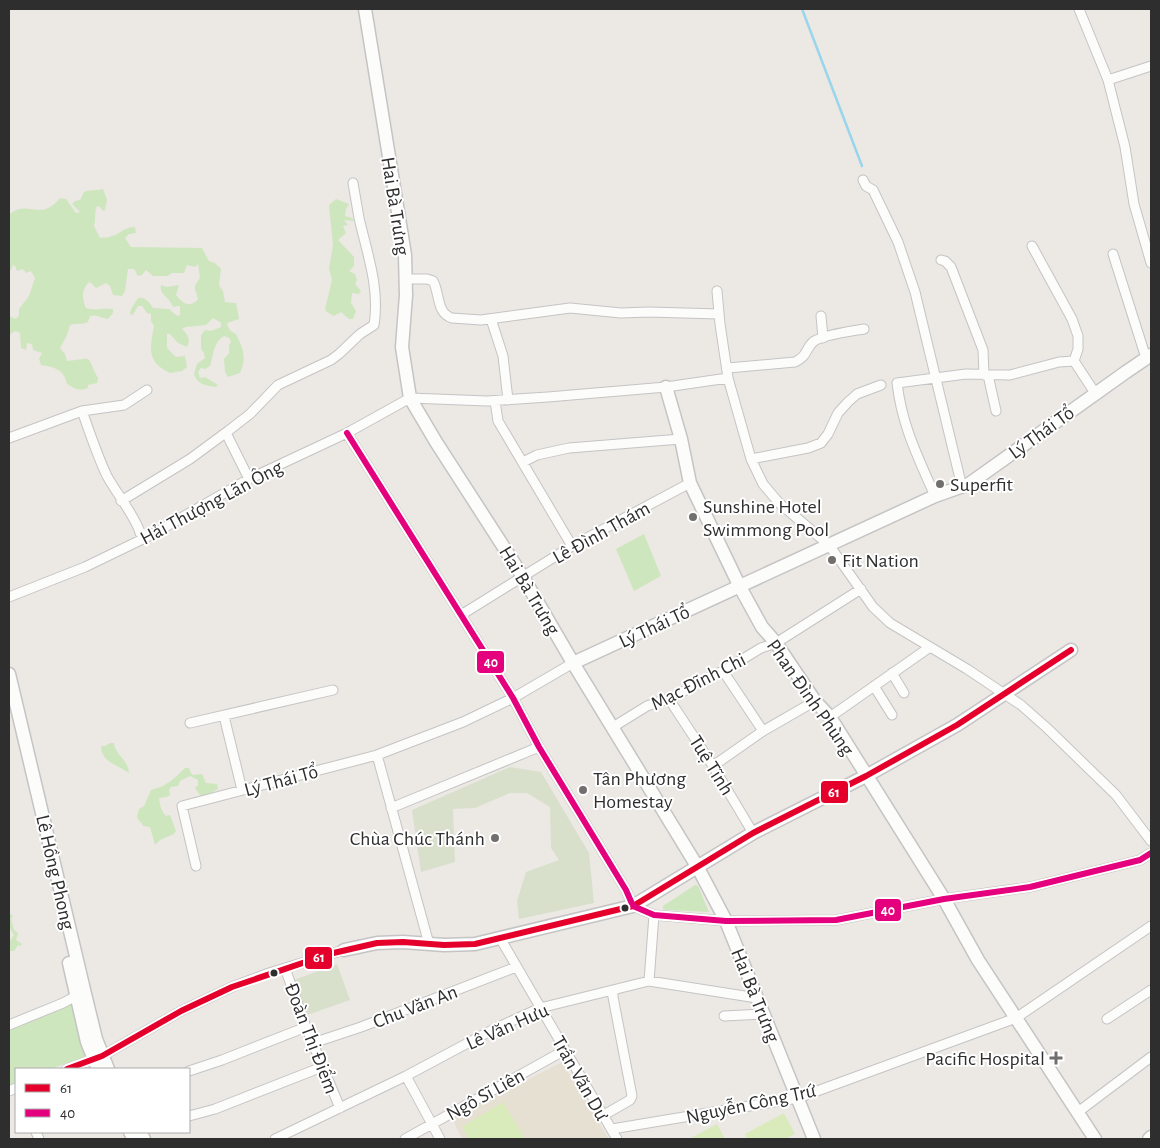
<svg xmlns="http://www.w3.org/2000/svg" width="1160" height="1148" font-family="'Alegreya Sans',sans-serif">
  <style>
    .education { fill: #e6e0d3 }
    .green { fill: #cee6be }
    .cemetery { fill: #d8e0cc }
    .pitch { fill: #d9eabb }
    .lines { fill: none; stroke-linecap: round; stroke-linejoin: round }
    .stream { stroke: #99d6ec; stroke-width: 2.5 }
    .street-casing { stroke: #c5c4c5; stroke-width: 11 }
    .secondary-casing { stroke: #c5c4c5; stroke-width: 15 }
    .street { stroke: #fcfcfb; stroke-width: 9 }
    .secondary { stroke: #fcfcfb; stroke-width: 12 }
    .bus-1-casing { stroke: #fff; stroke-width: 10 }
    .bus-2-casing { stroke: #fff; stroke-width: 10 }
    .bus-1 { stroke: #e4002b; stroke-width: 6 }
    .bus-2 { stroke: #e5007d; stroke-width: 6 }
    .poi-dot { fill: #706f6e; stroke: #fff; stroke-width: 2 }
    .bus-dot { fill: #2e2e2e; stroke: #fff; stroke-width: 2 }
    .labels { text-anchor: middle; stroke-width: 4; stroke-linejoin: round; paint-order: stroke }
    .street-label { font-size: 20px; fill: #2e2e2e; stroke: #fff }
    .poi-label { font-size: 20px; fill: #2e2e2e; stroke: #fff; text-anchor: start }
    .line-badge { stroke: #fff; stroke-width: 2 }
    .badge-label { font-size: 14px; text-anchor: middle; font-weight: bold; fill: #fff }
  </style>
  <rect width="100%" height="100%" fill="#ece8e4"/>
  <path class="education" d="M562,1062L609,1139H462L452,1118Z"/>
  <path class="green" d="M103,189L107,200L105,210L103,211L100,207L97,206C94,212 96,219 94,226L100,238C104,237 108,238 112,236C123,233 121,228 135,227L136,233L129,234L125,238L131,247L202,248L209,261L215,263L221,269L219,285L223,291L225,302L236,303L239,319L227,323C228,329 231,332 236,334C243,348 247,357 240,373L228,377L225,372L224,359L229,353V345L231,342L229,338L224,336C213,343 214,354 210,366L205,369L201,368L198,372L200,378L205,377L218,385L215,387C205,385 198,385 194,374L197,364L205,358L204,353L201,349V335L205,330L211,331L221,327V323L213,318L206,325L186,327L182,329C188,335 191,339 187,347L178,343L170,334H167V348L176,357L185,356L187,367L182,371L170,373C146,362 150,348 154,326L151,321V314L147,313L142,306H138L133,315L130,314L131,309L138,298C145,297 149,302 153,308L169,309L177,316L180,315V306L173,307C169,296 159,295 161,285L167,287L179,285L176,295C182,303 190,309 198,299C195,287 192,289 200,278L198,264L195,267L187,265L184,273H172L167,276H153L146,270L142,275L138,276L134,269H128L125,291L122,296L113,295L110,286L106,283L96,288L90,282C81,288 82,300 86,308C95,311 103,307 113,309V313L108,319C101,318 97,314 90,316L88,322C81,325 76,323 70,325L67,335L60,348L65,354L67,361C96,358 85,354 98,378L97,383L88,385V388C79,392 74,388 67,384C64,369 54,367 41,365L39,359L42,353L33,350L32,344L27,343L26,350L21,348L20,333L15,331L9,335V316L16,319L19,315V309L29,296L35,278L31,271L26,273L23,269L17,271L15,266L13,265L11,270L9,269V215C27,198 40,223 60,198L66,199L76,213L80,212L72,204L75,201L80,200L84,192C91,189 97,191 103,189Z
    M336,199L349,204L346,209L345,216L352,218L354,221L344,220L348,225L343,226L346,233L338,240L354,257V266L349,271L355,274L357,280L355,284L361,291L359,294L352,293L351,303L356,311L353,319H349L341,312L334,316L327,312L325,309L332,280L329,269L333,245L329,205Z
    M644,534L661,576L634,591L616,549Z
    M110,743H114C115,755 128,759 129,773C118,765 101,762 101,746H105Z
    M185,768H189L192,775L202,774L206,783L217,784L218,789L202,798L195,788L198,785V780L190,776L180,781L178,786L171,787L169,790L170,795L166,797L159,798C160,805 161,811 166,816L170,815L176,831L174,834L160,840L155,845L150,827L143,826L141,822L139,821L137,817L139,809L144,806L151,790C156,788 162,787 166,784C173,780 179,774 185,768Z
    M695,885L698,886L709,912L666,910L663,909V906Z
    M9,913L13,916L11,919L14,930L18,933L16,940L22,944L20,946L18,945L14,951H10L9,955V942L14,935L9,927Z
    M72,1004L87,1056L50,1069H16V1082L9,1085V1029Z"/>
  <path class="cemetery" d="M510,767L541,772L589,853L594,903L519,919L517,901L526,872L559,860L551,848L550,807L527,793H510L475,808L453,809L455,862L421,872L412,810Z
    M337,964L350,1000L307,1015L294,980Z"/>
  <path class="pitch" d="M503,1102L525,1139H469L462,1127Z
    M784,1113L795,1134L785,1139H747L745,1134Z
    M717,1124L725,1139H689Z"/>
  <g class="lines">
    <path class="stream" d="M802,9L862,166"/>
    <defs>
      <path id="street" d="M1079,9L1108,80L1125,147L1134,204L1151,263
        M1108,80L1151,66
        M863,180L866,186L873,190L898,242L915,292L962,487
        M1032,246L1072,319L1078,336V349L1074,361L1095,393
        M1113,254L1146,358
        M941,260L945,261L951,267L983,350L984,375
        M406,279H427L433,281C440,293 436,313 452,318L481,320L570,308L621,313L649,312L719,314
        M717,291L720,324L728,378L751,459L763,484L779,503L829,545L873,607L890,623L967,669L1021,705L1047,728L1116,795L1151,841
        M821,316L823,338
        M491,319L503,356L508,400
        M728,368L795,362C808,356 805,349 813,342C821,335 853,331 864,329
        M988,375L996,411
        M495,401L498,421L572,546
        M82,411C90,433 97,455 107,476C115,491 137,519 140,533L151,535
        M226,433L249,479
        M347,433L513,698L539,747L626,890L633,906L654,915L726,921L836,920L944,899L1030,887L1140,860L1151,853
        M9,438L82,411L124,405L147,390
        M751,459L808,448L821,443L828,434L838,413L848,402L857,394L881,385
        M523,462L537,455L569,448L681,439
        M935,496C918,457 902,426 897,383L966,374L1010,375L1059,362L1074,361
        M121,501L190,459L228,431L250,414L278,385L331,360L339,354L360,334L374,325C380,288 367,253 359,218C357,206 355,195 353,183
        M9,597L85,567L151,535L249,479L347,433L410,398L487,401L548,397L666,387L728,378
        M461,615L572,546L690,483
        M723,671L763,731
        M892,673L904,693
        M874,686L892,715
        M669,699L713,766L753,833
        M224,716L242,790
        M830,717L930,647
        M190,723L333,690
        M613,727L647,706L673,697L714,675L723,671L761,648L776,643L861,589
        M377,755L429,944
        M713,766L763,731L815,701
        M391,808L539,747
        M196,866L182,806L377,755L463,722L513,698L573,663
        M500,938L617,1139
        M285,968L306,1027L340,1108
        M649,981L654,915
        M724,1016L763,1014
        M1107,1019L1151,990
        M9,1025L63,1003L76,996
        M313,1043L361,1027L516,967
        M67,1069L102,1056L181,1011L232,987L269,973L344,950
        M189,1071L222,1060L306,1027
        M406,1076L440,1139
        M9,1091L16,1088
        M1078,1112L1151,1057
        M604,1115L630,1100L632,1096L613,997V990
        M189,1116L215,1109L322,1067
        M612,1129L798,1098L1016,1018L1151,926
        M36,1132L39,1139
        M275,1139L406,1076L494,1029L540,1008L649,981L757,998
        M405,1139L565,1050"/>
      <path id="secondary" d="M365,9L405,255L406,295L402,347L410,398L436,442L523,577L573,663L697,866L726,921L814,1139
        M666,387L681,439L690,483L740,587L762,627L776,643L815,701L830,717L944,899L978,960L1095,1139
        M573,663L935,496L969,484L1126,372L1151,355
        M9,674L85,994L96,1039L108,1069
        M344,950L377,943L403,942L444,945L475,944L633,906L753,833L866,776L957,725L1071,650
        M69,963L87,1042L98,1069
        M130,1132L134,1139
        M140,1132L144,1139
        M1149,1139L1151,1137"/>
    </defs>
    <use href="#street" class="street-casing"/>
    <use href="#secondary" class="secondary-casing"/>
    <use href="#street" class="street"/>
    <use href="#secondary" class="secondary"/>
    <defs>
      <path id="bus-1" d="M67,1069L102,1056L181,1011L232,987L329,954L377,943L403,942L444,945L475,944L633,906L753,833L866,776L957,725L1071,650"/>
      <path id="bus-2" d="M347,433L513,698L539,747L626,890L633,906L654,915L726,921L836,920L944,899L1030,887L1140,860L1151,853"/>
    </defs>
    <use href="#bus-1" class="bus-1-casing"/>
    <use href="#bus-2" class="bus-2-casing"/>
    <use href="#bus-1" class="bus-1"/>
    <use href="#bus-2" class="bus-2"/>
  </g>
  <g class="poi-dot">
    <circle cx="940" cy="484" r="5"/>
    <circle cx="693" cy="517" r="5"/>
    <circle cx="832" cy="560" r="5"/>
    <circle cx="583" cy="790" r="5"/>
    <circle cx="495" cy="838" r="5"/>
    <path d="M1053.5 1050.5h5v5h5v5h-5v5h-5v-5h-5v-5h5z"/>
  </g>
  <g class="bus-dot">
    <circle cx="625" cy="908" r="4.5"/>
    <circle cx="274" cy="973" r="4.5"/>
  </g>
  <g class="labels">
    <g class="street-label">
      <text transform="translate(396 206) rotate(81)" y="7">Hai Bà Trưng</text>
      <text transform="translate(1041 432) rotate(-36)" y="7">Lý Thái Tổ</text>
      <text transform="translate(211 502) rotate(-28)" y="7">Hải Thượng Lãn Ông</text>
      <text transform="translate(601 532) rotate(-29)" y="7">Lê Đình Thám</text>
      <text transform="translate(530 590) rotate(59)" y="7">Hai Bà Trưng</text>
      <text transform="translate(654 626) rotate(-25)" y="7">Lý Thái Tổ</text>
      <text transform="translate(698 681) rotate(-27)" y="7">Mạc Đĩnh Chi</text>
      <text transform="translate(811 697) rotate(55)" y="7">Phan Đình Phùng</text>
      <text transform="translate(712 765) rotate(58)" y="7">Tuệ Tĩnh</text>
      <text transform="translate(281 780) rotate(-15)" y="7">Lý Thái Tổ</text>
      <text transform="translate(56 872) rotate(77)" y="7">Lê Hồng Phong</text>
      <text transform="translate(756 995) rotate(68)" y="7">Hai Bà Trưng</text>
      <text transform="translate(415 1006) rotate(-21)" y="7">Chu Văn An</text>
      <text transform="translate(507 1026) rotate(-24)" y="7">Lê Văn Hưu</text>
      <text transform="translate(312 1038) rotate(69)" y="7">Đoàn Thị Điểm</text>
      <text transform="translate(581 1078) rotate(60)" y="7">Trần Văn Dư</text>
      <text transform="translate(485 1094) rotate(-29)" y="7">Ngô Sĩ Liên</text>
      <text transform="translate(751 1103) rotate(-12)" y="7">Nguyễn Công Trứ</text>
    </g>
    <g class="poi-label">
      <text x="950" y="491">Superfit</text>
      <text x="703" y="513">Sunshine Hotel<tspan x="703" dy="23">Swimmong Pool</tspan></text>
      <text x="842" y="567">Fit Nation</text>
      <text x="593" y="785">Tân Phương<tspan x="593" dy="23">Homestay</tspan></text>
      <text x="485" y="845" text-anchor="end">Chùa Chúc Thánh</text>
      <text x="1045" y="1065" text-anchor="end">Pacific Hospital</text>
    </g>
  </g>
  <g class="line-badge">
    <rect x="476" y="650" width="29" height="24" rx="5" fill="#e5007d"/>
    <rect x="820" y="780" width="29" height="24" rx="5" fill="#e4002b"/>
    <rect x="874" y="898" width="28" height="24" rx="5" fill="#e5007d"/>
    <rect x="304" y="946" width="29" height="24" rx="5" fill="#e4002b"/>
  </g>
  <g class="badge-label">
    <text x="491" y="667">40</text>
    <text x="834" y="797">61</text>
    <text x="888" y="915">40</text>
    <text x="319" y="962">61</text>
  </g>
  <rect width="1160" height="1148" fill="none" stroke="#2e2e2e" stroke-width="20"/>
  <rect x="15" y="1068" width="175" height="65" fill="#ffffff" stroke="#ababab"/>
  <rect x="25" y="1084" width="25" height="8" fill="#e4002b" stroke="#ababab"/>
  <text x="60" y="1093" font-size="15" fill="#2e2e2e">61</text>
  <rect x="25" y="1109" width="25" height="8" fill="#e5007d" stroke="#ababab"/>
  <text x="60" y="1118" font-size="15" fill="#2e2e2e">40</text>
</svg>
